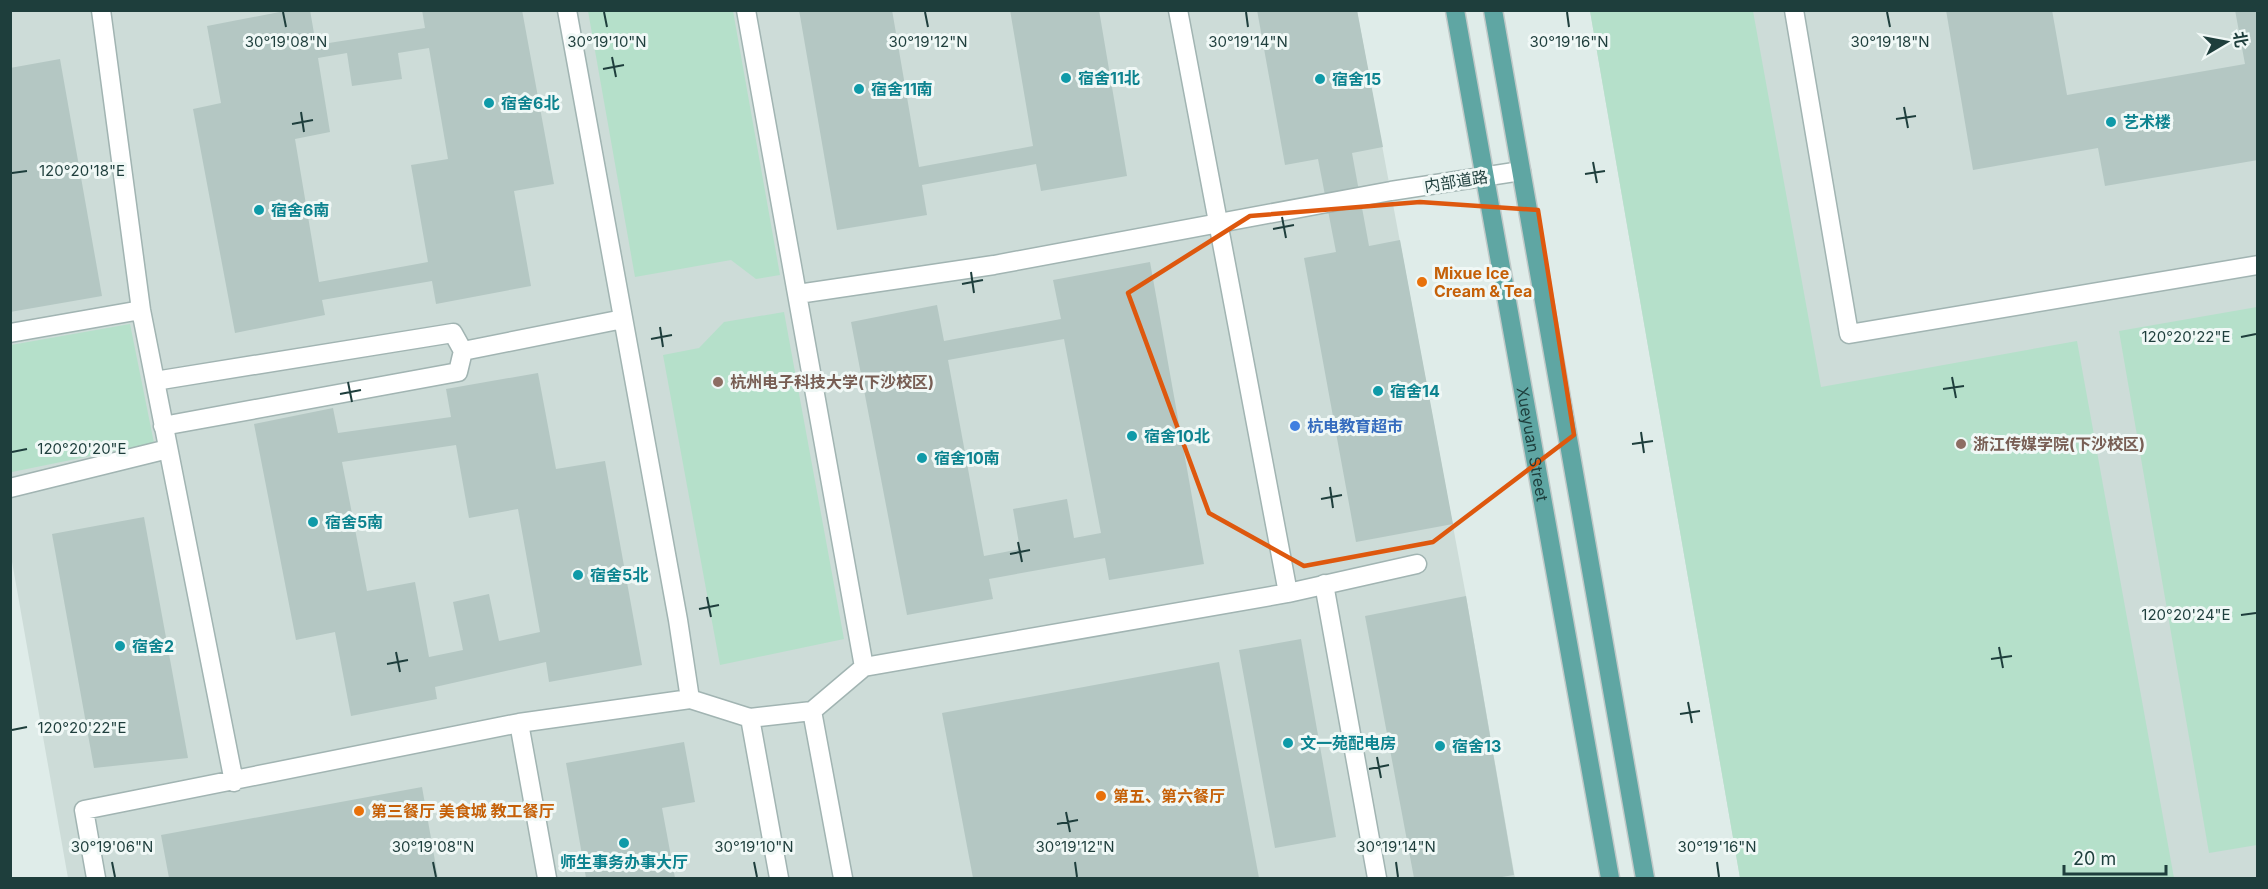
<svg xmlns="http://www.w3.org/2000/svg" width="2268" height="889" font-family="Inter,'Noto Sans SC',sans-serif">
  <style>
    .built { fill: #cddcd8 }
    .green { fill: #b5e0ca }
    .building { fill: #b4c7c3; fill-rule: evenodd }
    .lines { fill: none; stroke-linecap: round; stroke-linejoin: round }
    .minor-casing { stroke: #a1b4b2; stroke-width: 21 }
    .major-casing { stroke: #c0c9c8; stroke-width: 21 }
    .minor { stroke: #fff; stroke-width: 18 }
    .major { stroke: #5fa6a3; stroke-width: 18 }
    .marked { fill: none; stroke: #de580e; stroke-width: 4.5; stroke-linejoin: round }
    .ticks { fill: none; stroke: #1e3e3c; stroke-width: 2 }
    .culture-dot { fill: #0f9aa8; stroke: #f0f8f6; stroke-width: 2 }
    .food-dot { fill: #e8710a; stroke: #f0f8f6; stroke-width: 2 }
    .education-dot { fill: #8d6e63; stroke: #f0f8f6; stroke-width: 2 }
    .shop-dot { fill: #3f7fe0; stroke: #f0f8f6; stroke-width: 2 }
    .labels { text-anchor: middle; stroke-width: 6; stroke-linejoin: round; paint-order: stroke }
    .culture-label { font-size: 16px; font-weight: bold; fill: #0d838f; stroke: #f0f8f6; text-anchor: start }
    .street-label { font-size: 16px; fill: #1e3e3c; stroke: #f0f8f6 }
    .food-label { font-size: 16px; font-weight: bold; fill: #c56008; stroke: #f0f8f6; text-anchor: start }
    .education-label { font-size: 16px; font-weight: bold; fill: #785e54; stroke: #f0f8f6; text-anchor: start }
    .shop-label { font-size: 16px; font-weight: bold; fill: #366cbe; stroke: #f0f8f6; text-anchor: start }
    .ticks-label { font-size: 15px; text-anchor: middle; fill: #1e3e3c; stroke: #f0f8f6; stroke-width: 6; stroke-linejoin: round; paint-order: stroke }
  </style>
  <rect width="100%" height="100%" fill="#dfece9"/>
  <path class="built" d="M10,11H1357L1466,596L1515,878H68L11,556Z
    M1590,11H2257V878H1740Z"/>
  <path class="green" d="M588,11H733L780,275L756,279L731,260L635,277Z
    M1590,11H1753L1821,387L2077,341L2174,878H1740Z
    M2257,307V845L2209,853L2119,331Z
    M784,312L844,639L720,665L663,355L699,348L724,322Z
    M130,324L154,443L12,472L11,345Z"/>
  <path class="building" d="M290,10H310L316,45L425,28L422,10H522L554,184L514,191L531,286L436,304L432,281L322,300L325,315L235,333L193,109L221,103L207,26ZM429,48L448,159L411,165L428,262L319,282L295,139L330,132L318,58L347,53L352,86L402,79L398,53Z
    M799,10H892L919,167L1033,146L1010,10H1099L1127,176L1041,191L1036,164L922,185L927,215L837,230Z
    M1257,10H1357L1383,147L1352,153L1369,246L1400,240L1453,524L1356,542L1304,258L1336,252L1318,159L1285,165Z
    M1946,10H2052L2067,95L2245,64L2235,10H2258V160L2105,186L2098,148L1973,170Z
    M60,59L102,296L10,312V68Z
    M1150,262L1204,564L1109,580L1105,558L989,579L993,599L907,615L851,322L937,305L944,341L1061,319L1053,280ZM1064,339L1101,533L1074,538L1067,499L1013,509L1020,549L984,556L948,360Z
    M538,373L556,469L605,461L642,665L549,682L546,662L435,687L437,699L351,716L335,632L296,640L254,424L333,408L338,433L451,417L446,389ZM456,445L469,518L518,509L540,632L499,641L489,594L453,602L463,650L429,657L415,582L367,591L342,462Z
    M144,517L188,758L94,768L52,534Z
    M1466,596L1514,875L1496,878H1414L1365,616Z
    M1301,639L1336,837L1275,848L1239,650Z
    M1219,662L1259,878H973L942,713Z
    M684,742L695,802L662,808L675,878H586L566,763Z
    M422,787L438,878H169L161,835Z"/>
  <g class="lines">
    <defs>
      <path id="minor" d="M101,10L141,310L234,782
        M567,10L678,620L690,699
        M746,10L864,667
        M1178,10L1288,593
        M1794,10L1849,334L2258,265
        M798,294L994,265L1391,191L1521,171
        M10,333L141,310
        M463,351L623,319
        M155,381L453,333L463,351L458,372L163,426
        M10,488L168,449
        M1324,584L1377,878
        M812,711L843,878
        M750,718L779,878
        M519,723L547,878
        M96,878L84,810L519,723L690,699L750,718L812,711L864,667L1288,593L1417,564"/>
      <g id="major">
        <path id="s1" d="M1455,10L1610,878"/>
        <path d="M1493,10L1645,878"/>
      </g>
    </defs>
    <use href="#minor" class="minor-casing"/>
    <use href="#major" class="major-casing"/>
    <use href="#minor" class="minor"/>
    <use href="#major" class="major"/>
  </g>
  <path class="marked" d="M1420,202L1538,210L1574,435L1433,542L1304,566L1209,513L1128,293L1250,216Z"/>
  <path class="ticks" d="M283,12L286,27M604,12L607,27M925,12L928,27M1246,12L1248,27M1567,12L1569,27M1887,12L1890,27M612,57L616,77M603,69L624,65M1904,107L1908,128M301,112L304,132M1896,119L1916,116M292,124L313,120M1593,162L1597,183M12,173L27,171M1585,174L1605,171M1282,217L1286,238M1273,229L1294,225M971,272L974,293M962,284L983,280M660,327L663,347M2241,337L2256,334M651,339L672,335M1952,377L1956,398M348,382L352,402M1943,389L1964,386M340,394L361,390M1641,432L1644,453M1632,444L1653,441M12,452L27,449M1330,487L1333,508M1321,499L1342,495M1018,542L1022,562M1010,554L1030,550M707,597L711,617M699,609L719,605M2241,615L2256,613M1999,647L2003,668M396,652L400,672M1991,659L2012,656M387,664L408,660M1688,702L1692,723M1680,714L1700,711M12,730L27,727M1377,757L1381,778M1369,769L1389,765M1066,812L1070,832M1057,824L1078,820M112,862L115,877M433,862L436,877M754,862L757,877M1075,862L1077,877M1396,862L1398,877M1717,862L1719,877"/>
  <g class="culture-dot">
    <circle cx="1066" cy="78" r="6"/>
    <circle cx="1320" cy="79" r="6"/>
    <circle cx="859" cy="89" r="6"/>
    <circle cx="489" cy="103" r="6"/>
    <circle cx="2111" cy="122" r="6"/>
    <circle cx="259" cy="210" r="6"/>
    <circle cx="1378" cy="391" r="6"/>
    <circle cx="1132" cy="436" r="6"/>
    <circle cx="922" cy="458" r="6"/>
    <circle cx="313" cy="522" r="6"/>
    <circle cx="578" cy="575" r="6"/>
    <circle cx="120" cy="646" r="6"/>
    <circle cx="1288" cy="743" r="6"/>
    <circle cx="1440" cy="746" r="6"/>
    <circle cx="624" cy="843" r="6"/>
  </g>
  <g class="food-dot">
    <circle cx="1422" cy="282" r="6"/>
    <circle cx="1101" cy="796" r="6"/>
    <circle cx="359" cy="811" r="6"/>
  </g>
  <g class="education-dot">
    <circle cx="718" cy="382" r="6"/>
    <circle cx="1961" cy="444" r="6"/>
  </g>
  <circle class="shop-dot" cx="1295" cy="426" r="6"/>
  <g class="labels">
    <g class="culture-label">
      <text x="1078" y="84">宿舍11北</text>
      <text x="1332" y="85">宿舍15</text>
      <text x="871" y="95">宿舍11南</text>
      <text x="501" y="109">宿舍6北</text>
      <text x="2123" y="128">艺术楼</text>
      <text x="271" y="216">宿舍6南</text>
      <text x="1390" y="397">宿舍14</text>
      <text x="1144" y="442">宿舍10北</text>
      <text x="934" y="464">宿舍10南</text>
      <text x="325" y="528">宿舍5南</text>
      <text x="590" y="581">宿舍5北</text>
      <text x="132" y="652">宿舍2</text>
      <text x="1300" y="749">文一苑配电房</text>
      <text x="1452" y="752">宿舍13</text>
      <text x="624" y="868" text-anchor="middle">师生事务办事大厅</text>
    </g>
    <g class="street-label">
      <text transform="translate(1456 181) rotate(-9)" y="6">内部道路</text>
      <text dy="6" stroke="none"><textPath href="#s1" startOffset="441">Xueyuan Street</textPath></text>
    </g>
    <g class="food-label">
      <text x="1434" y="279">Mixue Ice<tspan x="1434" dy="18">Cream &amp; Tea</tspan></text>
      <text x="1113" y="802">第五、第六餐厅</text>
      <text x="371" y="817">第三餐厅 美食城 教工餐厅</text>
    </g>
    <g class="education-label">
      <text x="730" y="388">杭州电子科技大学(下沙校区)</text>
      <text x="1973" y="450">浙江传媒学院(下沙校区)</text>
    </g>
    <g class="shop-label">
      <text x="1307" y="432">杭电教育超市</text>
    </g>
  </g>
  <g class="ticks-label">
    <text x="1569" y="47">30°19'16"N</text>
    <text x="286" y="47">30°19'08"N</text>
    <text x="607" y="47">30°19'10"N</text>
    <text x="928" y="47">30°19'12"N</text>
    <text x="1248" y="47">30°19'14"N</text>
    <text x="1890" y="47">30°19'18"N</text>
    <text x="82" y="176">120°20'18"E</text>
    <text x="2186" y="342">120°20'22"E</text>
    <text x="82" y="454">120°20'20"E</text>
    <text x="2186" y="620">120°20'24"E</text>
    <text x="82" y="733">120°20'22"E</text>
    <text x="112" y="852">30°19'06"N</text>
    <text x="433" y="852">30°19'08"N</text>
    <text x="754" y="852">30°19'10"N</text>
    <text x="1075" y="852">30°19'12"N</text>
    <text x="1396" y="852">30°19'14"N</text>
    <text x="1717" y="852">30°19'16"N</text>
  </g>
  <rect width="2268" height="889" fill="none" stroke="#1e3e3c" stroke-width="24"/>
  <g transform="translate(2226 42) rotate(80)" stroke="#f0f8f6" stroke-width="4.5" paint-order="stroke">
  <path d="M0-4.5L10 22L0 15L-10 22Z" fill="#1e3e3c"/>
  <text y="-9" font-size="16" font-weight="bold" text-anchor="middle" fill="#1e3e3c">北</text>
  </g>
  <path d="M2064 865v9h102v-9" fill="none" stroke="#1e3e3c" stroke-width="3"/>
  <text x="2073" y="865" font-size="18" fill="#1e3e3c" stroke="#f0f8f6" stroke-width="4.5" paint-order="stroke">20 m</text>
</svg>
